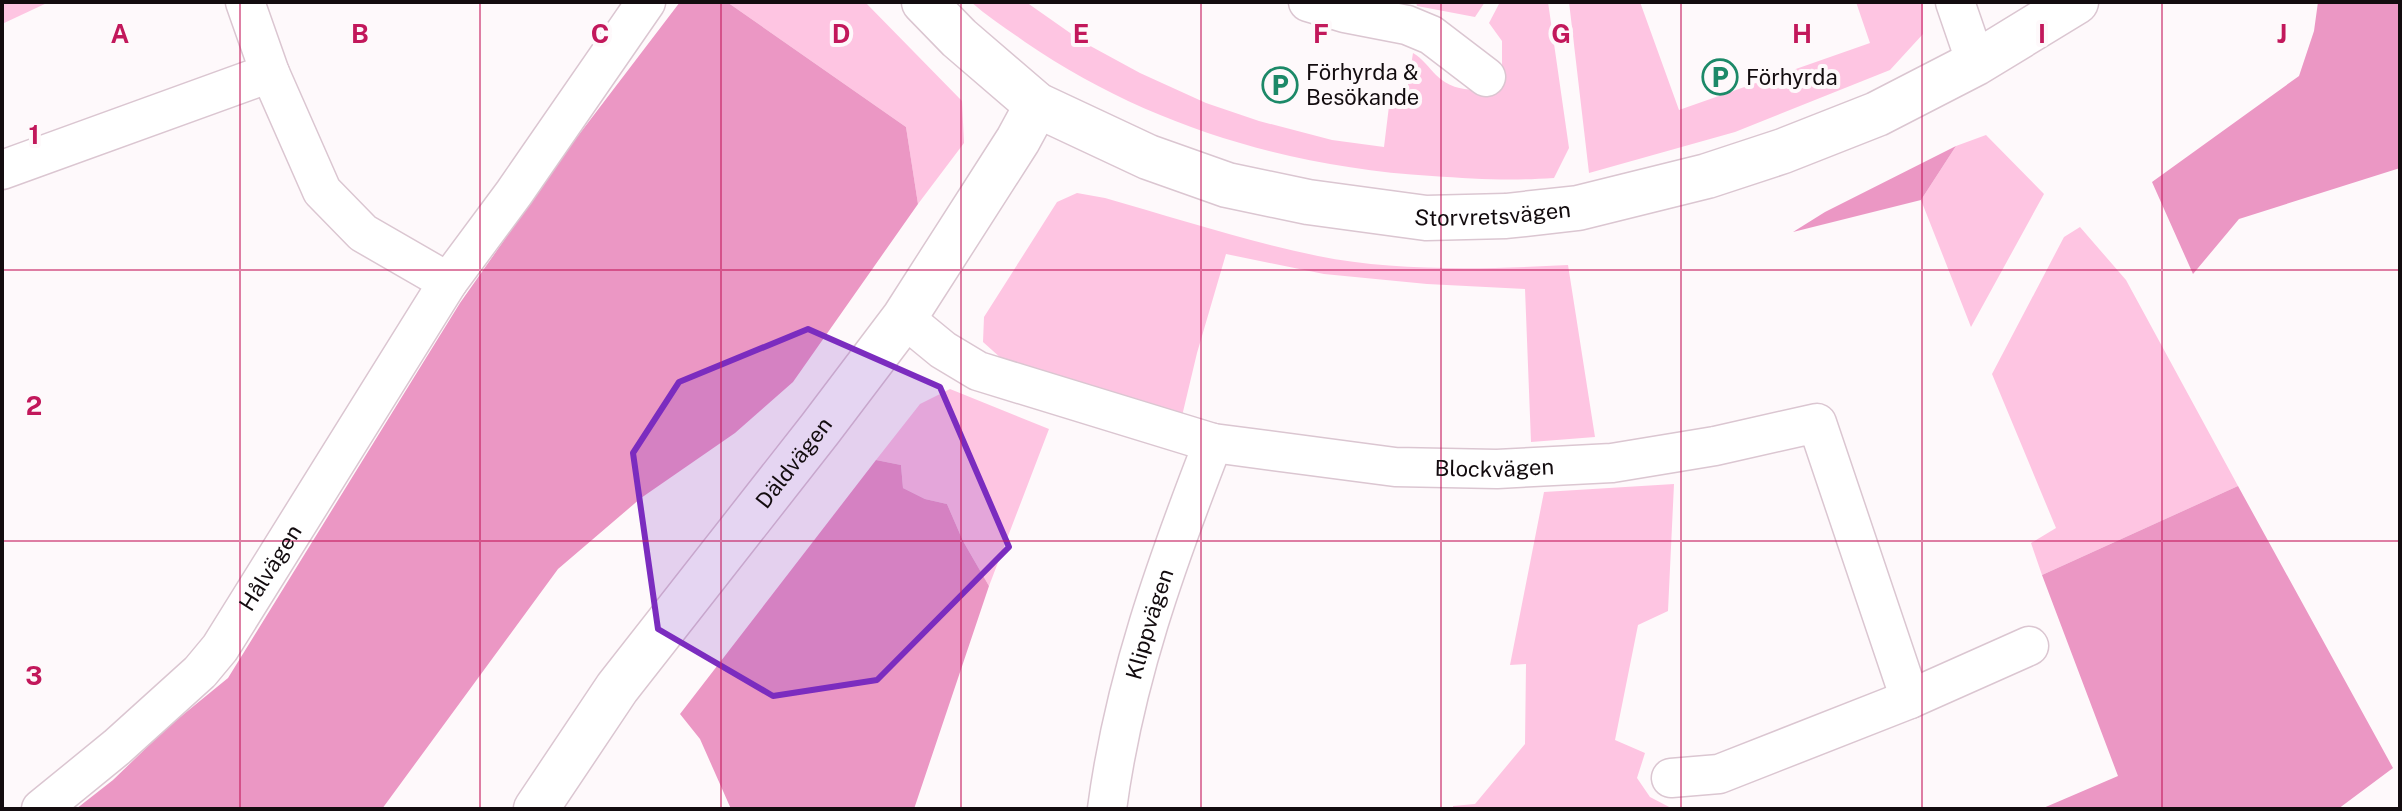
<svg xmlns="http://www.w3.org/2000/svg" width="2402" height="811" font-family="'Public Sans',sans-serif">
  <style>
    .green { fill: #fec5e2 }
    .forest { fill: #eb97c4 }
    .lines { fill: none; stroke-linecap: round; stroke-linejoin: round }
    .minor-casing { stroke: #dbc6d1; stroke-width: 41 }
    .tertiary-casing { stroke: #dbc6d1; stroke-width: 47 }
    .minor { stroke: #fff; stroke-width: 38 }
    .tertiary { stroke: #fff; stroke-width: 44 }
    .marked { fill: #7b2cbf; fill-opacity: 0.2; stroke: #7b2cbf; stroke-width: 6; stroke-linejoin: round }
    .grid { fill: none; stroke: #c2185b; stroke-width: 2; stroke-opacity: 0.55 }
    .labels { text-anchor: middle; stroke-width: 8; stroke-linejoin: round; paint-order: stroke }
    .poi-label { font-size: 22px; fill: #130c0f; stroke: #fef9fb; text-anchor: start }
    .street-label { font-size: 22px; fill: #130c0f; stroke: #fef9fb }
    .grid-label { font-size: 26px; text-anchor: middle; font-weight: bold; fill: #c2185b; stroke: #fef9fb; stroke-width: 8; stroke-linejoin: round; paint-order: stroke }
  </style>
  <rect width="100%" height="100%" fill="#fef9fb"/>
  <path class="green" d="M2,2H49L2,24Z
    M727,2H865L962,101L964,143L918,204L906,127Z
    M971,2H1026L1083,42L1140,73L1206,103L1259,121L1332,140L1384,147L1390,98L1406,97L1413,53C1423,59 1428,67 1436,75C1454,92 1473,91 1495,88L1502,66V41L1489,23L1500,2H1548L1569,148L1554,178C1510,181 1475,179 1432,176C1287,167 1146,125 1025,42C1007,29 988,17 971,2Z
    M1416,2H1485L1475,17L1417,6Z
    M1569,2H1640L1679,110L1870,43L1856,2H1923V34L1890,70L1735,132L1589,173Z
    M1986,135L2044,194L1971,327L1921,200L1956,146Z
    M1077,193L1105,198C1175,218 1246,241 1318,256C1396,272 1489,269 1568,265L1595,437L1531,442L1525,289L1427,284L1324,274L1226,254L1197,353L1182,416L1002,359L983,342L984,317L1057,202Z
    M2080,227L2126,280L2238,486L2042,575L2031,543L2056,528L1992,374L2064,237Z
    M950,389L1049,429L989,586L963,541L947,504L925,499L903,488L901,465L876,460L920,404Z
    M1674,484L1668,611L1638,625L1615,740L1645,753L1637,778L1650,797L1673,809H1453V806L1475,804L1525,744L1526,664L1510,665L1544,492Z"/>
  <path class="forest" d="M680,2H727L906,127L918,204L793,382L735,433L641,498L558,569L382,809H76L113,780L168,727L228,678L460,303L571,145Z
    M2318,2H2400V168L2239,219L2193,274L2152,182L2299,76L2314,31Z
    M1956,146L1921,200L1793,232L1825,212Z
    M876,460L901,465L903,488L925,499L947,504L963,541L989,586L914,809H731L700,739L680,714Z
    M2238,486L2393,768L2338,809H2041L2118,776L2042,575Z"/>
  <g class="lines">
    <defs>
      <g id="minor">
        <path d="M245,2L270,73L322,191L363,233L448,282"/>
        <path d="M1308,2L1345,13L1407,25L1431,35L1486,77"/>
        <path d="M1955,2L1976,63"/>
        <path d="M2,170L270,73"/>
        <path id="s1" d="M904,318L943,350L978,371L1213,443L1395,467L1497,469L1612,463L1715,446L1817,423L1910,699"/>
        <path d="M1671,778L1719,774L1910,699L2029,646"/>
        <path id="s2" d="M41,809L117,747L200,672L220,648L448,282L514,193L646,2"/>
        <path id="s3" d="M1107,809C1124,680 1166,564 1213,443"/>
      </g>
      <g id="tertiary">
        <path id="s4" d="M924,2L959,38L1037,105L1148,157L1227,185L1308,202L1426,218L1506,216L1578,208L1707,176L1783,151L1877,114L1976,63L2076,2"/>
        <path id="s5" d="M536,809L617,688L820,429L904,318L1018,140L1037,105"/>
      </g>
    </defs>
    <use href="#minor" class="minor-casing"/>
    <use href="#tertiary" class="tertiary-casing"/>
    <use href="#minor" class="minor"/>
    <use href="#tertiary" class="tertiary"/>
  </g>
  <path class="marked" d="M808,329L940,387L1009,547L877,680L773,696L658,629L633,453L679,382Z"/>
  <path class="grid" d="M240,2V809M480,2V809M721,2V809M961,2V809M1201,2V809M1441,2V809M1681,2V809M1922,2V809M2162,2V809M2,270H2400M2,541H2400"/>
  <defs>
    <symbol id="parking-ring" viewBox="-11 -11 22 22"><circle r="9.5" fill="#fef9fb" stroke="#1c8968" stroke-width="1.5"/><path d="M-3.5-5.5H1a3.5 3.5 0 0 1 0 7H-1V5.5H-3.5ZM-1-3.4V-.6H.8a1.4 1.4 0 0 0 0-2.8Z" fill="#1c8968"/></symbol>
  </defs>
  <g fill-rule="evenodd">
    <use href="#parking-ring" x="1700" y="57" width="40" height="40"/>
    <use href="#parking-ring" x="1260" y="65" width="40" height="40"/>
  </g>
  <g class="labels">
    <g class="poi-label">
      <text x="1306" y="80">Förhyrda &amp;<tspan x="1306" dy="25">Besökande</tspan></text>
      <text x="1746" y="85">Förhyrda</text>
    </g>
    <g class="street-label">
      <text dy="8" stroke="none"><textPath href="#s4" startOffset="628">Storvretsvägen</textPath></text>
      <text dy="8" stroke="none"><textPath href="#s5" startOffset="432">Däldvägen</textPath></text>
      <text dy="8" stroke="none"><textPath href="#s1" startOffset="620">Blockvägen</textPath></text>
      <text dy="8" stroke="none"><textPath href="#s2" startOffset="336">Hålvägen</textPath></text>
      <text dy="8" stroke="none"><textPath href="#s3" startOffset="190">Klippvägen</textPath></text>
    </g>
  </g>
  <g class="grid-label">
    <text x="120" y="43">A</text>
    <text x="360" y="43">B</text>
    <text x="600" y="43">C</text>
    <text x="841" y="43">D</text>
    <text x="1081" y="43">E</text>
    <text x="1321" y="43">F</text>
    <text x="1561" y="43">G</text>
    <text x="1802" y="43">H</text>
    <text x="2042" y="43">I</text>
    <text x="2282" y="43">J</text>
    <text x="34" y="144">1</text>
    <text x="34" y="415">2</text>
    <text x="34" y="685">3</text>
  </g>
  <rect width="2402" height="811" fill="none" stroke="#130c0f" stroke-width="8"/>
</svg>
